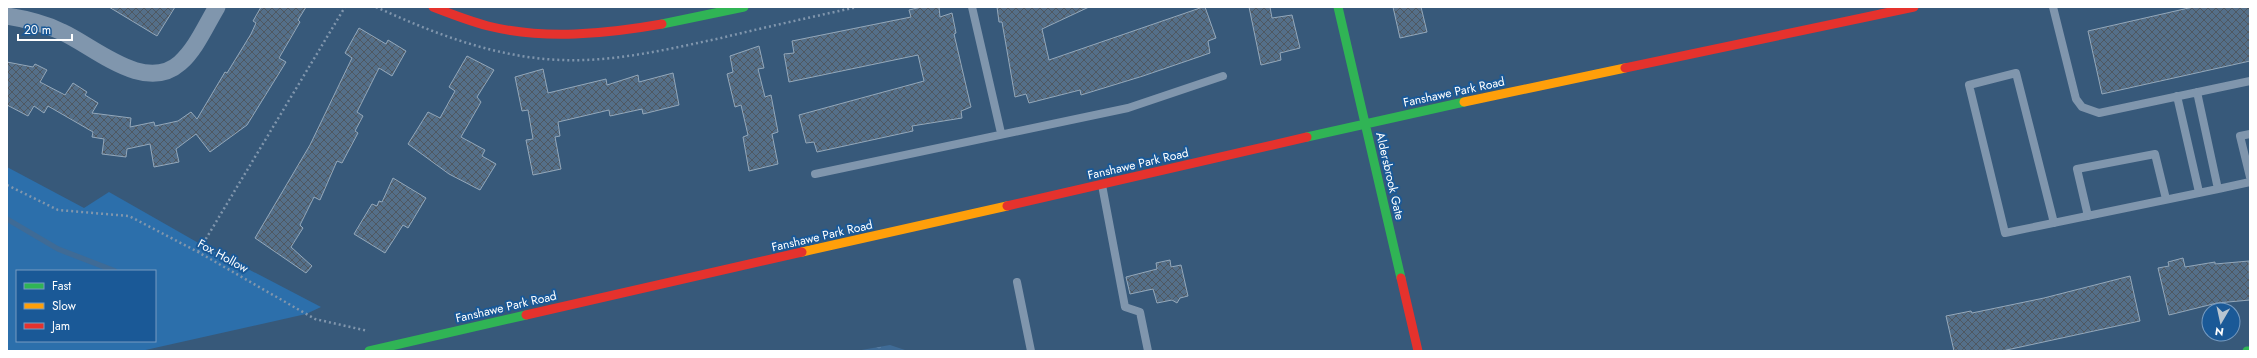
<svg xmlns="http://www.w3.org/2000/svg" width="2257" height="358" font-family="Jost,sans-serif">
  <style>
    .grass { fill: #2c6fab; fill-rule: evenodd }
    .water { fill: url(#water-ripples) }
    .lines { fill: none; stroke-linecap: round; stroke-linejoin: round }
    .stream { stroke: #3f6b96; stroke-width: 5.5 }
    .building { fill: url(#building-cross-hatch); stroke: #94a8ba }
    .path { stroke: #8096ad; stroke-width: 2.5; stroke-dasharray: 2 3; stroke-linecap: butt }
    .lane { stroke: #8096ad; stroke-width: 8 }
    .street { stroke: #8096ad; stroke-width: 17 }
    .fast { stroke: #30b455; stroke-width: 9 }
    .slow { stroke: #ff9f0a; stroke-width: 9 }
    .jam { stroke: #e5322d; stroke-width: 9 }
    .labels { text-anchor: middle; stroke-width: 4; stroke-linejoin: round; paint-order: stroke }
    .street-label { font-size: 12px; fill: #fff; stroke: #1a5997 }
  </style>
  <defs>
    <pattern id="water-ripples" width="26" height="14" patternUnits="userSpaceOnUse"><rect width="26" height="14" fill="#3f6b96"/><path d="M2 4q2-2 4 0t4 0M15 11q2-2 4 0t4 0" fill="none" stroke="#5c81a6"/></pattern>
    <pattern id="building-cross-hatch" width="8" height="8" patternUnits="userSpaceOnUse"><rect width="8" height="8" fill="#546f89"/><path d="M0 0l8 8M0 8l8-8" fill="none" stroke="#4f5861"/></pattern>
  </defs>
  <rect width="100%" height="100%" fill="#37597a"/>
  <path class="grass" d="M7,167L84,208L109,192L202,245L321,307L306,314L141,351H7ZM17,271H155V341H17Z"/>
  <path class="water" d="M890,345L908,351H856Z"/>
  <g class="lines">
    <path class="stream" d="M7,219L58,249L115,271"/>
  </g>
  <path class="building" d="M109,7H175L157,36Z
    M261,7H306L298,20L300,22L279,58L286,62L247,125L210,152L196,134L176,149L179,162L154,167L150,144L127,149L126,157L102,154L104,139L92,137L93,132L48,106L44,113L34,106L28,116L7,105V62L33,67L35,64L47,70L40,82L65,95L73,83L87,92L85,95L98,103L92,113L131,118L130,127L154,122L155,126L178,121L191,112L197,119L225,72L227,73L251,34L256,23L253,21Z
    M921,7H939L940,17L952,13L956,33L954,34L971,107L961,111L962,118L912,126L913,131L817,152L814,142L806,143L799,115L924,81L918,55L789,82L784,54L794,53L792,41L911,17L909,10Z
    M997,7H1089L1042,29L1049,60L1203,7H1205L1216,38L1208,41L1210,53L1143,76L1081,95L1080,90L1029,103L1026,94L1015,97L1002,22H999Z
    M1249,7H1270L1272,18L1292,15L1300,48L1280,53L1281,60L1261,65Z
    M1393,7H1421L1427,32L1400,38Z
    M2193,7H2250V61L2102,94L2088,31Z
    M359,28L386,44L388,40L406,51L392,76L379,68L357,112L363,116L355,131L358,133L342,163L337,161L320,200L314,197L300,225L303,228L291,247L312,266L306,273L255,238L310,145L352,58L345,53Z
    M759,46L764,68L758,69L765,97L771,95L778,132L772,134L778,164L749,171L743,137L748,135L741,105L735,107L727,74L733,72L730,56Z
    M467,56L494,70L477,97L481,102L461,137L485,150L482,156L496,164L480,190L449,174L408,144L428,112L440,118L455,91L449,87Z
    M543,69L548,93L606,79L607,85L638,75L639,82L673,73L679,105L643,114L642,109L610,116L609,110L558,122L560,136L555,137L561,169L533,175L526,140L533,139L528,110L522,111L515,77Z
    M393,178L426,198L408,228L403,225L385,253L354,234L372,204L377,206L379,201L382,202Z
    M2183,258L2185,267L2215,262V264L2249,261L2250,300L2217,303L2169,315L2158,268L2169,266L2168,262Z
    M1170,260L1171,267L1181,265L1188,296L1180,298L1177,303L1172,300L1157,303L1153,289L1130,294L1126,277L1157,269L1156,263Z
    M2130,276L2140,321L2002,351H1954L1946,316L1971,311L1972,313L2044,298Z"/>
  <g class="lines">
    <path class="path" d="M376,7C435,34 497,58 562,60C615,62 669,49 721,38C766,27 812,17 857,7
      M7,185L58,210L129,216L198,252L315,319L368,331
      M198,252L345,7"/>
    <path class="lane" d="M972,7L1001,133
      M2053,7L2076,99L2082,107L2099,113L2250,81
      M2197,92L2218,189
      M2177,96L2199,192
      M2250,134L2240,136L2250,177
      M815,174L1128,108L1223,76
      M1102,185L1125,307L1140,312L1148,351
      M2088,216L2077,169L2155,154L2166,199
      M2054,223L2016,73L1969,85L2005,233L2218,189L2250,182
      M1017,282L1031,351"/>
    <path class="street" d="M7,16C26,19 44,23 62,32C95,47 145,94 180,63C196,49 206,25 217,7"/>
    <path class="fast" d="M1338,7L1401,278
      M662,24L744,7
      M1307,137L1464,102
      M369,351L526,315
      M2247,351H2250"/>
    <path class="slow" d="M1464,102L1625,68
      M802,252L1007,206"/>
    <path class="jam" d="M433,7C451,14 469,21 488,26C544,40 606,34 662,24
      M1625,68L1914,7
      M1007,206L1307,137
      M1401,278L1418,351
      M526,315L802,252"/>
  </g>
  <g class="labels">
    <g class="street-label">
      <text transform="translate(1454 92) rotate(-12)" y="4">Fanshawe Park Road</text>
      <text transform="translate(1138 164) rotate(-13)" y="4">Fanshawe Park Road</text>
      <text transform="translate(1390 176) rotate(77)" y="4">Aldersbrook Gate</text>
      <text transform="translate(822 236) rotate(-13)" y="4">Fanshawe Park Road</text>
      <text transform="translate(223 256) rotate(29)" y="4">Fox Hollow</text>
      <text transform="translate(506 307) rotate(-13)" y="4">Fanshawe Park Road</text>
    </g>
  </g>
  <rect width="2257" height="358" fill="none" stroke="#ffffff" stroke-width="16"/>
  <rect x="16" y="270" width="140" height="72" fill="#1a5997" stroke="#769bc1"/>
  <rect x="24" y="283" width="20" height="6" fill="#30b455" stroke="#769bc1"/>
  <text x="52" y="290" font-size="12" fill="#ffffff">Fast</text>
  <rect x="24" y="303" width="20" height="6" fill="#ff9f0a" stroke="#769bc1"/>
  <text x="52" y="310" font-size="12" fill="#ffffff">Slow</text>
  <rect x="24" y="323" width="20" height="6" fill="#e5322d" stroke="#769bc1"/>
  <text x="52" y="330" font-size="12" fill="#ffffff">Jam</text>
  <g transform="translate(2221 322) rotate(189)"><circle r="19" fill="#1a5997" stroke="#769bc1"/>
  <path d="M0-3L7 15L0 10L-7 15Z" fill="#b9c5d0"/>
  <text y="-6" font-size="11" font-weight="bold" text-anchor="middle" fill="#ffffff">N</text>
  </g>
  <path d="M18 34v6h54v-6" fill="none" stroke="#ffffff" stroke-width="2"/>
  <text x="24" y="34" font-size="12" fill="#ffffff" stroke="#1a5997" stroke-width="3" paint-order="stroke">20 m</text>
</svg>
